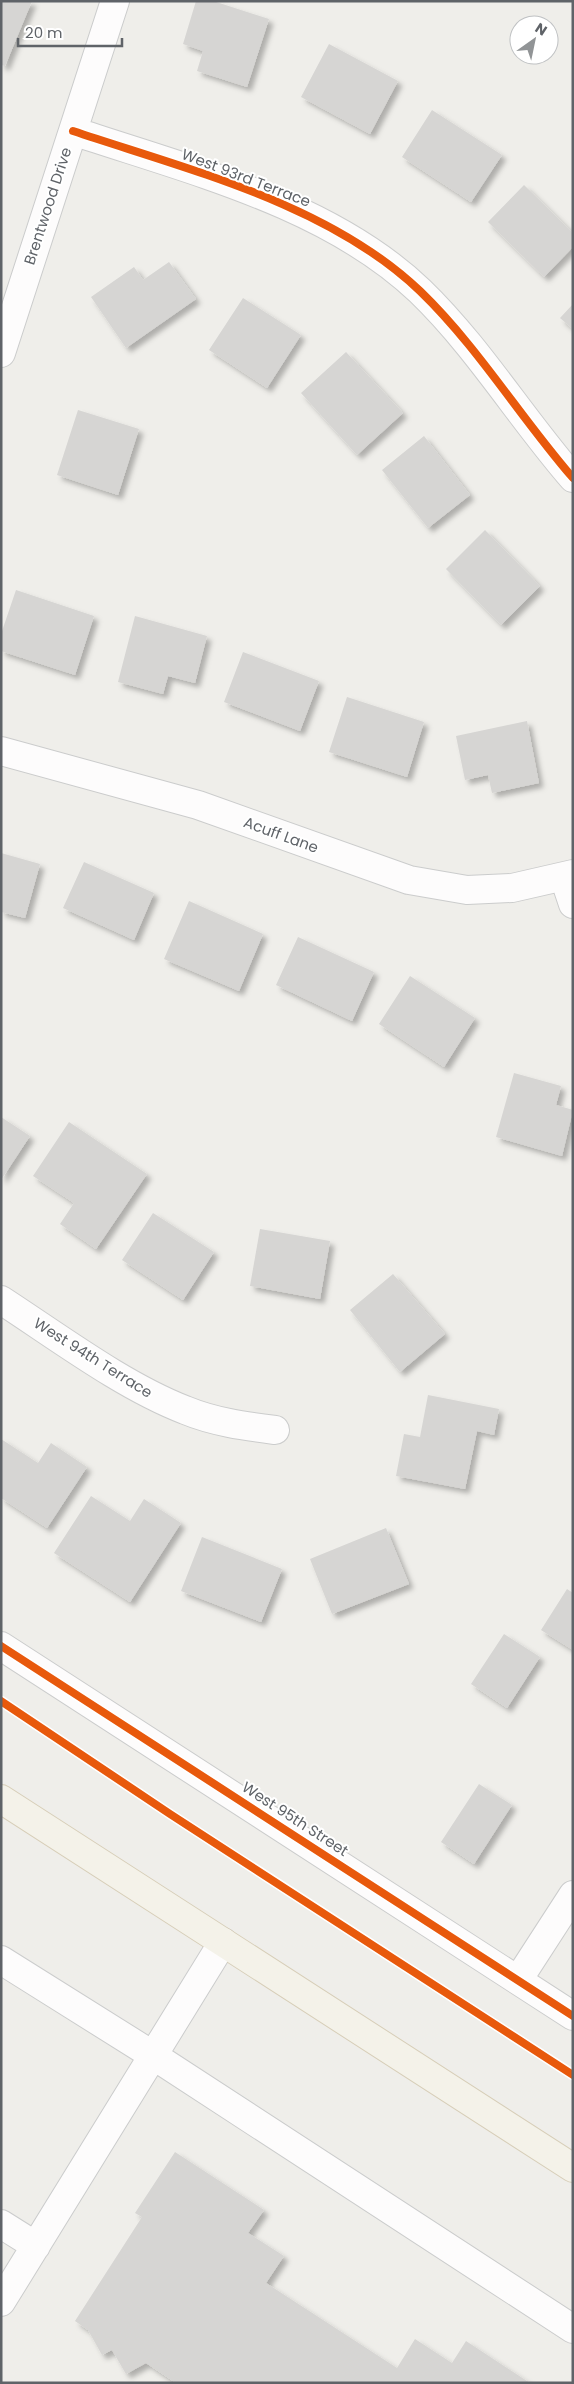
<svg xmlns="http://www.w3.org/2000/svg" width="574" height="2384" font-family="Poppins,sans-serif">
  <style>
    .building { fill: #d6d5d3; filter: url(#shadow) }
    .lines { fill: none; stroke-linecap: round; stroke-linejoin: round }
    .minor-casing { stroke: #cbcccc; stroke-width: 30 }
    .major-casing { stroke: #d7ceb8; stroke-width: 30 }
    .minor { stroke: #fdfcfc; stroke-width: 28 }
    .major { stroke: #f4f2e9; stroke-width: 28 }
    .cycleway-casing { stroke: #fff; stroke-width: 11 }
    .cycleway { stroke: #e8590c; stroke-width: 8 }
    .labels { text-anchor: middle; stroke-width: 4; stroke-linejoin: round; paint-order: stroke }
    .street-label { font-size: 15px; fill: #5f6368; stroke: #fff }
  </style>
  <defs>
    <filter id="shadow"><feDropShadow dx="4.5" dy="4.5" stdDeviation="2.5" flood-color="#0004"/></filter>
  </defs>
  <rect width="100%" height="100%" fill="#efeeea"/>
  <path class="building" d="M1,1H32L5,66L1,65Z
    M196,1H213L269,19L247,87L197,71L203,51L183,44Z
    M329,44L398,81L370,134L301,97Z
    M432,110L502,155L471,202L402,157Z
    M524,185L573,233V247L544,277L488,222Z
    M169,262L196,299L126,348L91,297L134,267L143,280Z
    M243,298L301,335L267,388L209,350Z
    M573,304V329L560,318Z
    M346,352L403,413L357,455L301,393Z
    M78,410L139,429L118,495L57,475Z
    M424,436L470,495L428,528L382,470Z
    M485,530L540,586L501,625L446,569Z
    M16,590L94,616L75,675L1,651V634Z
    M135,616L207,636L195,683L168,676L163,694L118,682Z
    M243,652L319,681L300,731L224,702Z
    M347,697L424,722L407,777L329,752Z
    M527,721L539,783L492,793L488,775L465,780L456,736Z
    M1,853L40,864L25,918L1,912Z
    M84,862L154,893L134,940L63,908Z
    M189,901L263,934L239,991L164,959Z
    M298,937L374,972L352,1021L276,985Z
    M410,976L475,1018L444,1067L379,1024Z
    M514,1073L561,1086L556,1105L573,1110L562,1156L496,1137Z
    M1,1117L30,1136L1,1180Z
    M69,1122L147,1174L96,1249L60,1224L74,1203L33,1176Z
    M153,1213L214,1252L183,1300L122,1260Z
    M260,1229L330,1241L320,1299L250,1286Z
    M393,1274L445,1334L400,1372L350,1310Z
    M428,1395L499,1409L494,1435L477,1431L465,1489L396,1476L404,1434L420,1437Z
    M1,1439L38,1463L51,1443L87,1467L47,1528L1,1498Z
    M91,1496L130,1521L144,1499L181,1523L130,1602L54,1553Z
    M386,1528L409,1584L332,1614L310,1559Z
    M202,1537L282,1569L261,1622L181,1591Z
    M567,1589L573,1593V1650L541,1630Z
    M504,1634L540,1657L507,1708L471,1684Z
    M479,1784L512,1805L474,1864L441,1842Z
    M175,2152L264,2210L248,2233L284,2256L266,2283L397,2368L415,2339L452,2363L466,2341L530,2383H176L146,2363L126,2374L112,2350L102,2355L88,2330L75,2321L142,2217L135,2213Z"/>
  <g class="lines">
    <defs>
      <path id="minor" d="M73,131C189,170 329,204 420,291C478,347 520,417 573,478
        M1,353L115,1
        M1,751L198,805L409,880L467,890L512,888L573,874
        M564,877L573,904
        M1,1300C58,1337 123,1386 185,1410C214,1422 244,1426 275,1430
        M1,1646L573,2016
        M1,1960L154,2056L573,2329
        M518,1980L573,1895
        M1,2224L36,2246
        M1,2302L223,1942"/>
      <path id="major" d="M1,1799L573,2168"/>
    </defs>
    <use href="#minor" class="minor-casing"/>
    <use href="#major" class="major-casing"/>
    <use href="#minor" class="minor"/>
    <use href="#major" class="major"/>
    <defs>
      <path id="cycleway" d="M73,131C189,170 329,204 420,291C478,347 520,417 573,478
        M1,1646L573,2016
        M1,1701L170,1814L573,2075"/>
    </defs>
    <use href="#cycleway" class="cycleway-casing"/>
    <use href="#cycleway" class="cycleway"/>
  </g>
  <g class="labels">
    <g class="street-label">
      <text transform="translate(246 178) rotate(21)" y="5">West 93rd Terrace</text>
      <text transform="translate(48 206) rotate(-72)" y="5">Brentwood Drive</text>
      <text transform="translate(281 835) rotate(20)" y="5">Acuff Lane</text>
      <text transform="translate(93 1358) rotate(32)" y="5">West 94th Terrace</text>
      <text transform="translate(295 1819) rotate(33)" y="5">West 95th Street</text>
    </g>
  </g>
  <rect width="574" height="2384" fill="none" stroke="#5f6368" stroke-width="5"/>
  <g transform="translate(534 40) rotate(33)"><circle r="24" fill="#ffffff" stroke="#bfc1c3"/>
  <path d="M0-4L9 19L0 12L-9 19Z" fill="#919496"/>
  <text y="-8" font-size="14" font-weight="bold" text-anchor="middle" fill="#5f6368">N</text>
  </g>
  <path d="M18 38v8h104v-8" fill="none" stroke="#5f6368" stroke-width="2.5"/>
  <text x="25" y="38" font-size="15" fill="#5f6368" stroke="#ffffff" stroke-width="4" paint-order="stroke">20 m</text>
</svg>
